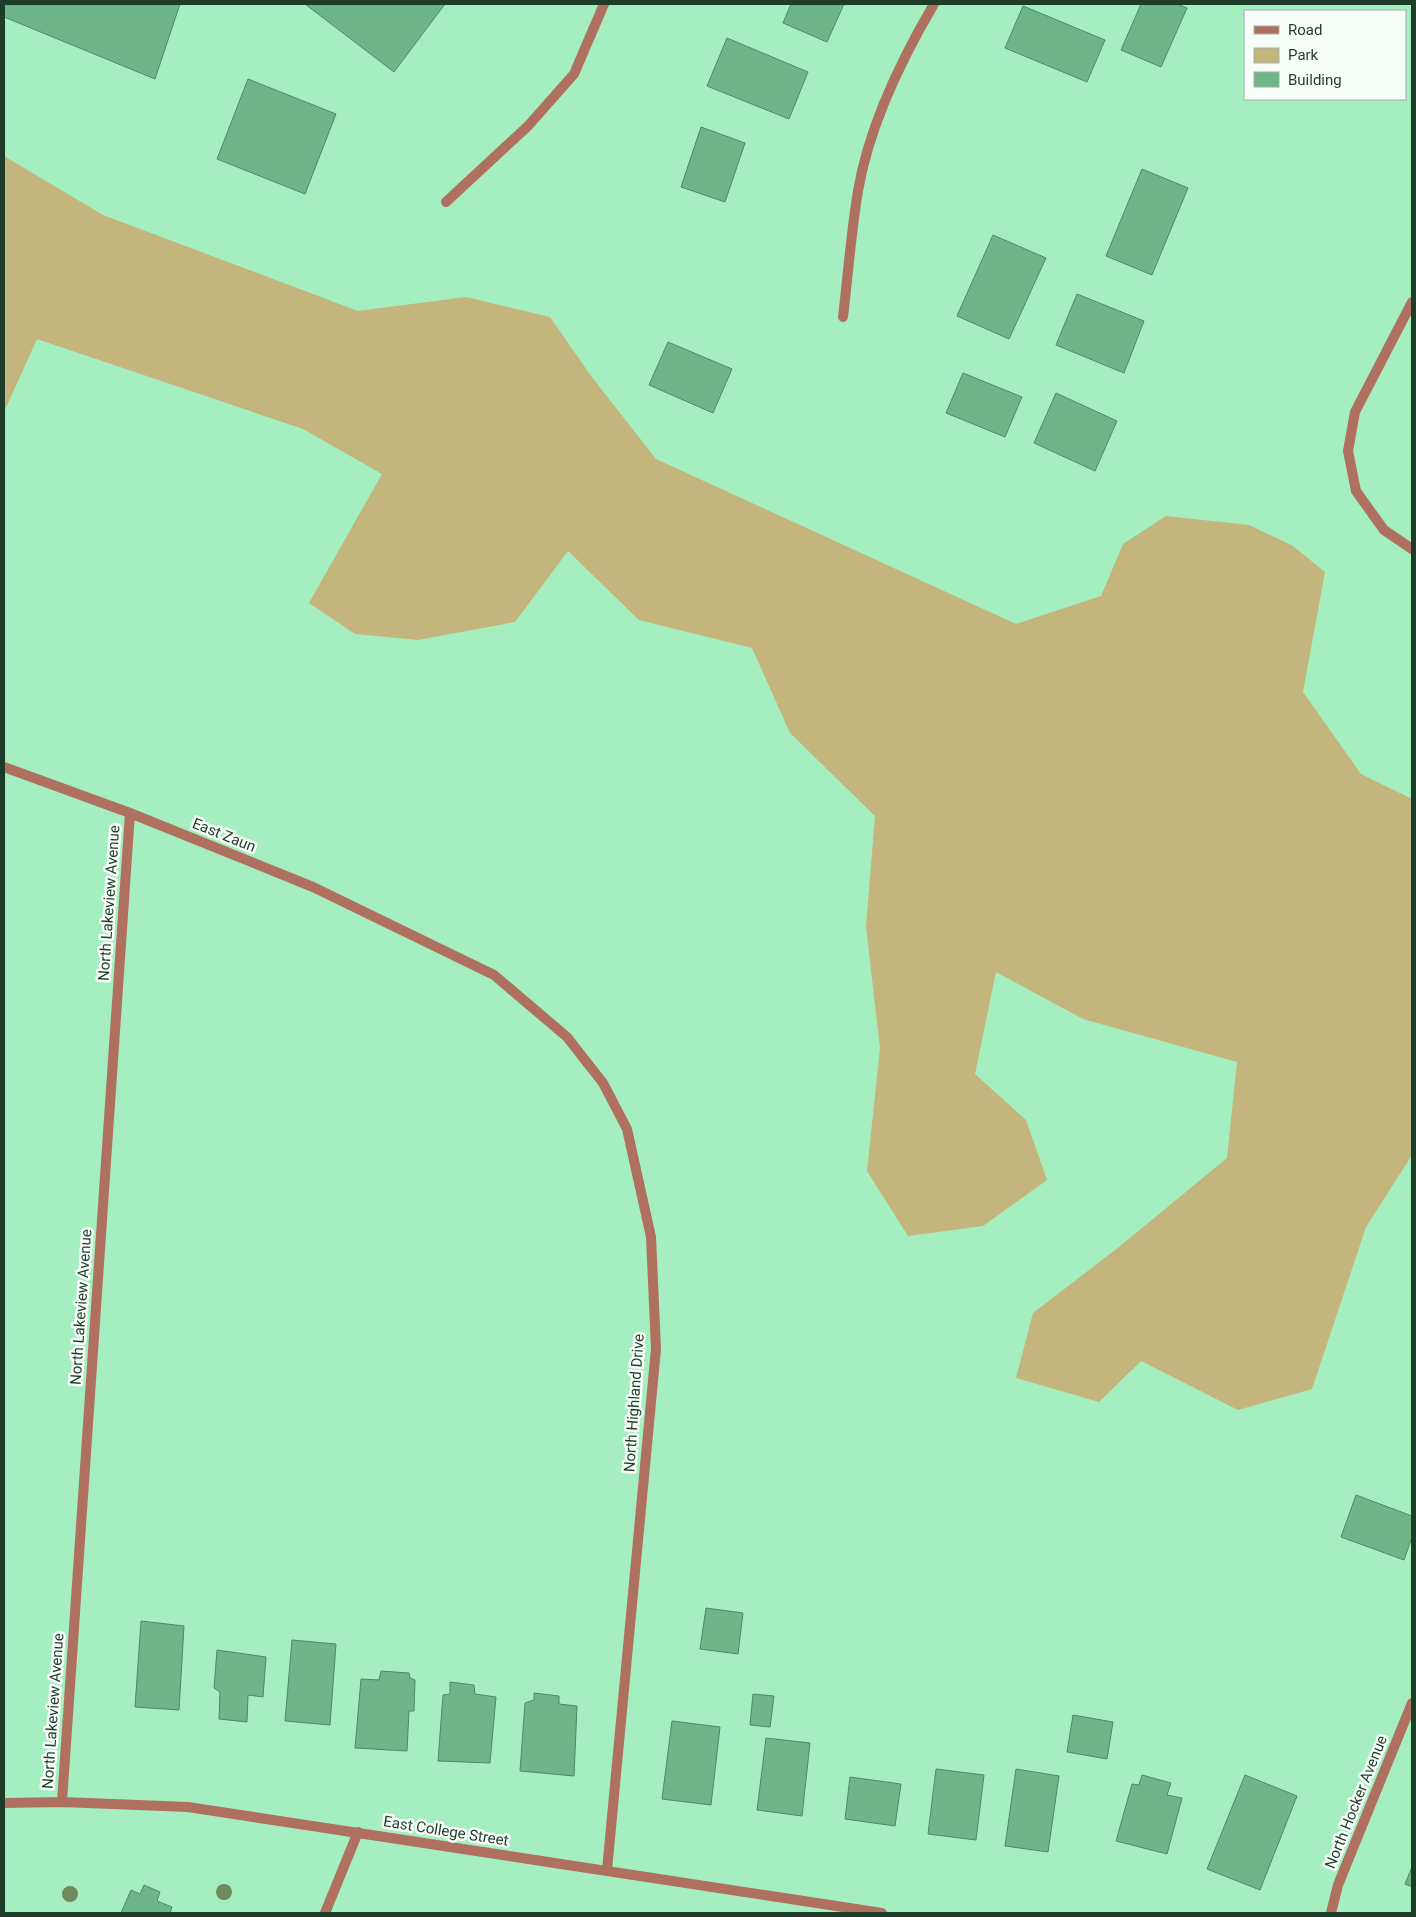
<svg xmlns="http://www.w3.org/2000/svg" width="1416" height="1917" font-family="Roboto,sans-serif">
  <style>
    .green { fill: #c3b57c }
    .building { fill: #6eb688; stroke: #468e63 }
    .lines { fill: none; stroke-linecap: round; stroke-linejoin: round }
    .service { stroke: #af7060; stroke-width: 10 }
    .minor { stroke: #af7060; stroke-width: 10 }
    .tree { fill: #6f8a5d }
    .labels { text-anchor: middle; stroke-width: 5; stroke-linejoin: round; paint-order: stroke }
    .street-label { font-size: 15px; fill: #1e3c2a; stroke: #f7fef9 }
  </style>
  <rect width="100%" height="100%" fill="#a5eebf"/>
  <path class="green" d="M4,156L103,215L358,311L466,297L550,317L591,376L656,459L1016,624L1101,596L1123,544L1166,516L1249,525L1293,546L1325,572L1303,692L1361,774L1412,799V1155L1366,1227L1312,1389L1238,1410L1141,1361L1099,1402L1016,1378L1033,1313L1119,1247L1227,1158L1237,1062L1083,1019L996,972L975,1074L1026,1120L1047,1180L983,1226L908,1236L867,1171L880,1048L866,927L875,816L790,733L752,648L639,620L568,551L515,622L418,640L355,634L309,603L382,474L303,429L37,339L4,412Z"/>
  <path class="building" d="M4,4H180L155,79L4,17Z
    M305,4H445L394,72Z
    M791,4H844L827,42L783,23Z
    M1141,4H1177L1187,8L1161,67L1121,50Z
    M1023,6L1105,40L1087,82L1005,48Z
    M727,38L808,72L789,119L707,86Z
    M248,79L336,114L305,194L217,159Z
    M701,127L745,143L725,202L681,187Z
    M1142,169L1188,188L1152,275L1106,256Z
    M993,235L1046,258L1009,339L957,316Z
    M1077,294L1144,321L1124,373L1056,345Z
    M668,342L732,369L713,413L649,385Z
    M963,373L1022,397L1005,437L946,413Z
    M1056,393L1117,421L1095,471L1034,443Z
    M1356,1495L1412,1516V1537L1404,1560L1341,1537Z
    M706,1608L743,1613L738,1654L700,1649Z
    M141,1621L184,1626L179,1710L135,1707Z
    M292,1640L336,1644L330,1725L285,1721Z
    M217,1650L266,1657L263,1697L248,1695L247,1722L219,1719L220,1692L214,1688Z
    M381,1671L409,1673L410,1678L415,1680L414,1711H409L407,1751L355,1748L361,1679L379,1680Z
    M450,1682L474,1685L475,1694L496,1697L490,1763L438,1761L443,1695L450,1694Z
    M534,1693L559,1696V1704L577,1706L574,1776L520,1771L525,1703L534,1700Z
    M753,1694L774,1696L770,1727L750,1725Z
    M1073,1715L1113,1722L1107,1759L1067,1752Z
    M672,1721L720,1727L711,1805L662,1799Z
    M766,1738L810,1743L802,1816L757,1810Z
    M936,1769L984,1775L976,1840L928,1834Z
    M1016,1769L1059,1776L1048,1852L1005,1846Z
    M1142,1775L1171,1783L1167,1795L1182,1798L1167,1854L1116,1841L1132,1784L1139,1785Z
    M1245,1775L1297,1796L1260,1890L1207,1869Z
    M850,1777L901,1784L895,1826L845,1819Z
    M1412,1867V1887L1405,1884Z
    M144,1885L160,1892L157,1901L172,1907L170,1913H121L131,1890L140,1894Z"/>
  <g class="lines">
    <path class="service" d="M446,202L528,126L574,74L604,4
      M1412,302L1355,412L1348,451L1356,491L1384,530L1412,549"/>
    <path class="minor" d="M843,317C848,275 851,233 858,191C869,126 901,60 934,4
      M4,767L130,813L313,887L494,975L567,1037L603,1083L627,1129L651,1237L656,1349L607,1870
      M62,1802L130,813
      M4,1803L62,1802L188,1807L882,1913
      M325,1913L358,1832
      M1331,1913L1338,1885L1412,1703"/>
  </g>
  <g class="tree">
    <circle cx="224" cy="1892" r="8"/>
    <circle cx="70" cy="1894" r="8"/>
  </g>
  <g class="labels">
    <g class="street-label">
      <text transform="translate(224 835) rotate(22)" y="5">East Zaun</text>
      <text transform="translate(109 903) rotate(-86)" y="5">North Lakeview Avenue</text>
      <text transform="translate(81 1307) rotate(-86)" y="5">North Lakeview Avenue</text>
      <text transform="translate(634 1403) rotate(-86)" y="5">North Highland Drive</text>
      <text transform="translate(53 1711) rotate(-86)" y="5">North Lakeview Avenue</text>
      <text transform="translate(1356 1802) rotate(-68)" y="5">North Hocker Avenue</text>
      <text transform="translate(446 1831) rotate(9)" y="5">East College Street</text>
    </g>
  </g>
  <rect width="1416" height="1917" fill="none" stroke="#1e3c2a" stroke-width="10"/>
  <rect x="1244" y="10" width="162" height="90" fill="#f7fef9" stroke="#a0b0a6"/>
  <rect x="1254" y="26" width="25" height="8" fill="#af7060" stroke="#a0b0a6"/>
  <text x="1288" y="35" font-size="15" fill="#1e3c2a">Road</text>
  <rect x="1254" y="48" width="25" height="15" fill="#c3b57c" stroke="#a0b0a6"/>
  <text x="1288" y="60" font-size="15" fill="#1e3c2a">Park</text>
  <rect x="1254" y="72" width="25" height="15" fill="#6eb688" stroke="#a0b0a6"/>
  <text x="1288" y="85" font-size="15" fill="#1e3c2a">Building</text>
</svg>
